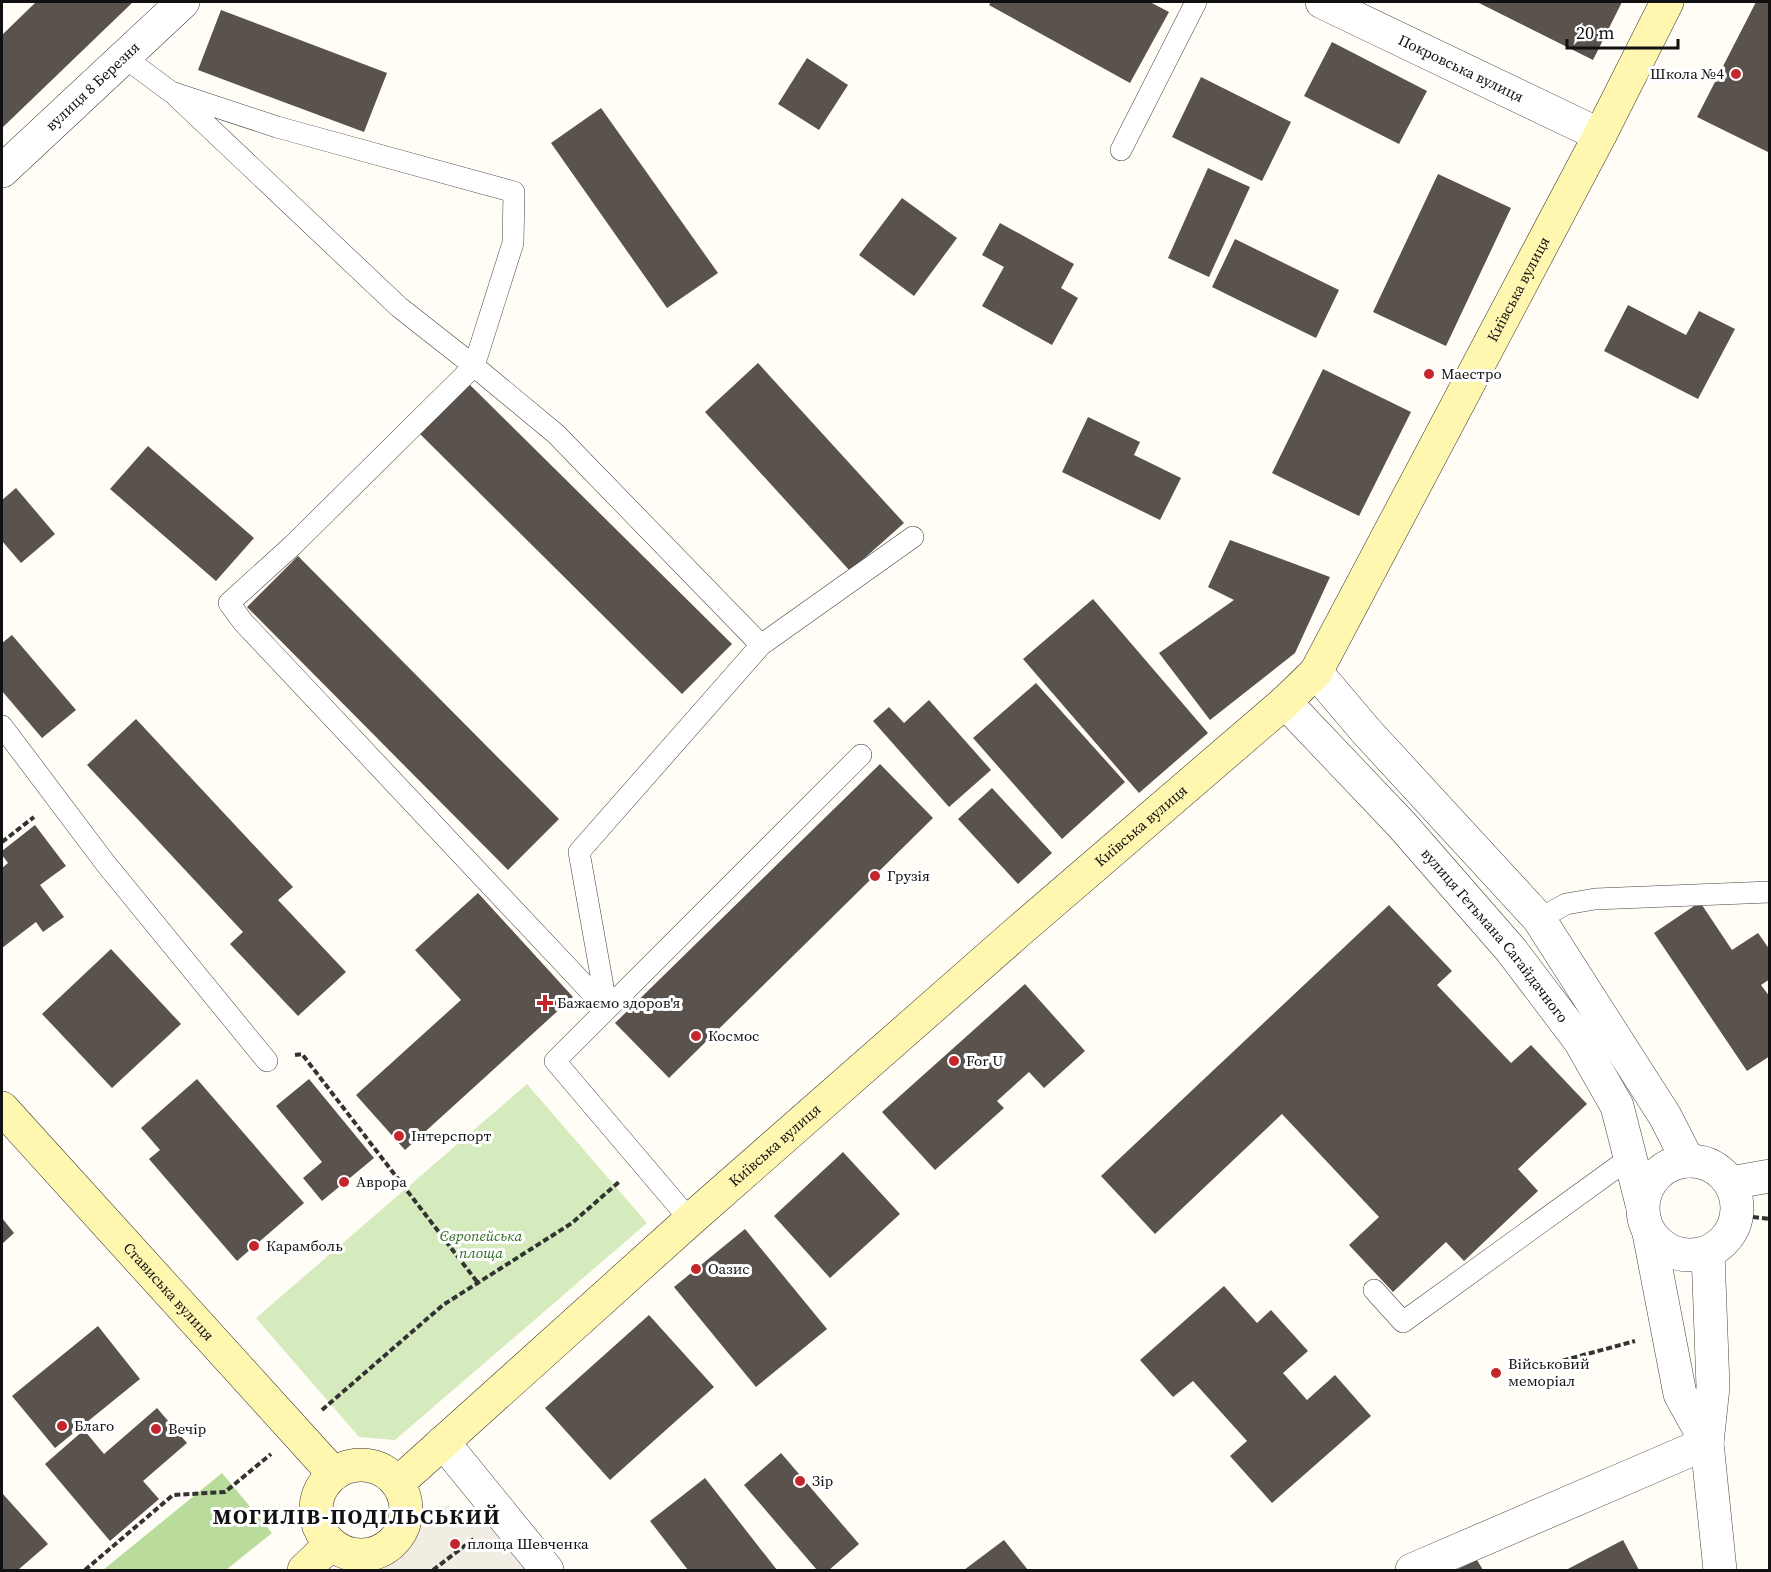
<svg xmlns="http://www.w3.org/2000/svg" width="1771" height="1572" font-family="'Source Serif 4',serif">
  <style>
    .green { fill: #d5ebbd }
    .forest { fill: #b9dc9c }
    .plaza { fill: #f1ede2 }
    .building { fill: #5a524d }
    .lines { fill: none; stroke-linecap: round; stroke-linejoin: round }
    .lane-casing { stroke: #444; stroke-width: 22 }
    .street-casing { stroke: #444; stroke-width: 34 }
    .secondary-casing { stroke: #333; stroke-width: 34 }
    .path { stroke: #333; stroke-width: 4; stroke-dasharray: 6 3; stroke-linecap: butt }
    .lane { stroke: #fff; stroke-width: 21 }
    .street { stroke: #fff; stroke-width: 33 }
    .secondary { stroke: #fff6b0; stroke-width: 33 }
    .poi-dot { fill: #c4262e; stroke: #fff; stroke-width: 2 }
    .labels { text-anchor: middle; stroke-width: 6; stroke-linejoin: round; paint-order: stroke }
    .street-label { font-size: 15px; fill: #111; stroke: #fff }
    .poi-label { font-size: 15px; fill: #111; stroke: #fff; text-anchor: start }
    .park-label { font-size: 15px; font-style: italic; fill: #2f6b1f; stroke: #fff }
    .district-label { font-size: 21px; font-weight: bold; letter-spacing: 1.5px; fill: #111; stroke: #fff }
  </style>
  <rect width="100%" height="100%" fill="#fffdf5"/>
  <path class="green" d="M527,1084L647,1223L395,1440L359,1437L256,1318Z"/>
  <path class="forest" d="M222,1473L272,1533L226,1570H103Z"/>
  <path class="plaza" d="M447,1505L486,1518L532,1570H367Z"/>
  <path class="building" d="M36,2H133L2,128V35Z
    M991,2H1150L1169,12L1130,83L989,5Z
    M1477,2H1622L1593,60Z
    M1756,2H1770V153L1697,117Z
    M221,10L387,73L364,132L198,70Z
    M1332,42L1427,91L1399,144L1304,96Z
    M807,58L848,85L819,130L778,104Z
    M1201,77L1291,122L1262,181L1172,137Z
    M601,108L718,273L667,308L551,143Z
    M1208,168L1250,187L1209,277L1168,258Z
    M1438,174L1511,208L1446,346L1373,312Z
    M902,198L957,238L914,296L859,255Z
    M1000,223L1074,264L1061,288L1078,298L1052,345L982,306L1004,267L982,255Z
    M1235,239L1339,290L1316,338L1212,287Z
    M1628,305L1686,335L1699,311L1735,329L1698,399L1604,351Z
    M758,363L904,523L850,571L705,412Z
    M1323,369L1411,412L1359,516L1272,473Z
    M468,383L732,644L682,694L419,433Z
    M1088,417L1140,442L1134,455L1181,478L1160,520L1062,472Z
    M148,446L254,538L216,581L110,489Z
    M16,488L55,534L21,563L2,541V500Z
    M1230,540L1330,577L1295,653L1210,720L1159,653L1234,600L1208,587Z
    M298,556L559,819L508,870L247,607Z
    M1093,599L1208,733L1139,793L1023,659Z
    M12,635L76,710L42,738L2,691V643Z
    M1036,683L1125,782L1062,839L973,738Z
    M929,700L991,770L949,807L873,721L889,707L904,723Z
    M136,719L293,887L278,900L346,972L298,1016L230,944L243,932L87,765Z
    M880,764L933,818L669,1078L615,1023Z
    M992,788L1052,853L1018,884L958,819Z
    M35,825L66,866L40,885L64,917L43,932L36,922L2,948V868L8,863L2,855V851Z
    M478,893L573,997L405,1150L356,1095L461,1000L415,950Z
    M1700,902L1732,950L1758,933L1770,950V979L1761,985L1770,997V1056L1747,1071L1654,933Z
    M1389,905L1452,971L1437,985L1511,1063L1531,1045L1587,1104L1518,1169L1538,1191L1464,1261L1446,1242L1393,1292L1349,1245L1379,1217L1282,1114L1155,1234L1101,1176Z
    M111,949L181,1024L112,1088L42,1014Z
    M1025,984L1085,1051L1044,1088L1029,1072L997,1101L1004,1108L935,1170L882,1112Z
    M197,1079L304,1203L237,1261L149,1159L160,1150L141,1128Z
    M309,1079L374,1158L322,1201L303,1178L322,1162L276,1106Z
    M843,1152L900,1214L830,1278L774,1216Z
    M2,1218L14,1233L2,1244Z
    M745,1229L827,1329L756,1387L674,1287Z
    M1224,1286L1257,1323L1271,1310L1308,1351L1283,1373L1307,1400L1335,1375L1371,1416L1272,1503L1230,1456L1247,1441L1193,1381L1173,1397L1140,1360Z
    M649,1315L714,1387L610,1480L545,1408Z
    M98,1326L140,1379L55,1448L12,1396Z
    M157,1408L187,1443L143,1481L159,1499L110,1541L45,1464L84,1430L104,1454Z
    M781,1453L859,1544L829,1570H817L744,1485Z
    M705,1478L777,1570H688L650,1521Z
    M2,1493L48,1544L18,1570H2Z
    M1004,1540L1028,1570H964Z
    M1623,1540L1639,1570H1566Z
    M1477,1560L1483,1570H1456Z"/>
  <g class="lines">
    <defs>
      <path id="lane" d="M124,57L171,92L277,127L514,192L513,243L474,366L293,545L229,603L243,622L607,1009
        M176,96L399,307L474,366L556,434L761,645
        M1121,150L1196,2
        M2,726L106,864L267,1061
        M1539,919L1566,904L1595,899L1770,892
        M607,1009L579,852L761,645L913,537
        M690,1220L555,1061L861,755
        M1374,1290L1403,1322L1631,1157"/>
      <g id="street">
        <path id="s1" d="M1322,2L1600,135"/>
        <path id="s2" d="M2,171L183,2"/>
        <path d="M1316,672L1366,731L1539,919L1665,1116L1688,1161"/>
        <path id="s3" d="M1285,702L1402,825L1511,950L1580,1041L1617,1106L1642,1204"/>
        <circle cx="1690" cy="1208" r="47"/>
        <path d="M1730,1183L1770,1176"/>
        <path d="M1649,1233L1680,1394L1707,1443"/>
        <path d="M1708,1253L1713,1387L1707,1443L1720,1570"/>
        <path d="M443,1442L547,1570"/>
        <path d="M1412,1570L1707,1443"/>
      </g>
      <g id="secondary">
        <path id="s4" d="M2,1108L334,1474"/>
        <circle cx="361" cy="1510" r="45"/>
        <path id="s5" d="M398,1483L690,1220L1020,930L1285,702L1316,672L1600,135L1667,2"/>
        <path d="M304,1570L331,1544"/>
      </g>
    </defs>
    <use href="#lane" class="lane-casing"/>
    <use href="#street" class="street-casing"/>
    <use href="#secondary" class="secondary-casing"/>
    <path class="path" d="M2,842L34,817
      M295,1055L302,1054L478,1283
      M1753,1217L1770,1219
      M1528,1370L1635,1341
      M322,1410L443,1305L572,1223L620,1181
      M85,1570L173,1495L225,1492L271,1454
      M433,1570L475,1538"/>
    <use href="#lane" class="lane"/>
    <use href="#street" class="street"/>
    <use href="#secondary" class="secondary"/>
  </g>
  <g class="poi-dot">
    <circle cx="1736" cy="74" r="6"/>
    <circle cx="1429" cy="374" r="6"/>
    <circle cx="875" cy="876" r="6"/>
    <path d="M542 994h6v6h6v6h-6v6h-6v-6h-6v-6h6z"/>
    <circle cx="696" cy="1036" r="6"/>
    <circle cx="954" cy="1061" r="6"/>
    <circle cx="399" cy="1136" r="6"/>
    <circle cx="344" cy="1182" r="6"/>
    <circle cx="254" cy="1246" r="6"/>
    <circle cx="696" cy="1269" r="6"/>
    <circle cx="1496" cy="1373" r="6"/>
    <circle cx="62" cy="1426" r="6"/>
    <circle cx="156" cy="1429" r="6"/>
    <circle cx="800" cy="1481" r="6"/>
    <circle cx="455" cy="1544" r="6"/>
  </g>
  <g class="labels">
    <g class="street-label">
      <text dy="5" stroke="none"><textPath href="#s1" startOffset="154">Покровська вулиця</textPath></text>
      <text dy="5" stroke="none"><textPath href="#s2" startOffset="124">вулиця 8 Березня</textPath></text>
      <text dy="5" stroke="none"><textPath href="#s5" startOffset="1658">Київська вулиця</textPath></text>
      <text dy="5" stroke="none"><textPath href="#s5" startOffset="992">Київська вулиця</textPath></text>
      <text dy="5" stroke="none"><textPath href="#s3" startOffset="314">вулиця Гетьмана Сагайдачного</textPath></text>
      <text dy="5" stroke="none"><textPath href="#s5" startOffset="506">Київська вулиця</textPath></text>
      <text dy="5" stroke="none"><textPath href="#s4" startOffset="248">Стависька вулиця</textPath></text>
    </g>
    <g class="poi-label">
      <text x="1724" y="79" text-anchor="end">Школа №4</text>
      <text x="1441" y="379">Маестро</text>
      <text x="887" y="881">Грузія</text>
      <text x="557" y="1008">Бажаємо здоров'я</text>
      <text x="708" y="1041">Космос</text>
      <text x="966" y="1066">For U</text>
      <text x="411" y="1141">Інтерспорт</text>
      <text x="356" y="1187">Аврора</text>
      <text x="266" y="1251">Карамболь</text>
      <text x="708" y="1274">Оазис</text>
      <text x="1508" y="1369">Військовий<tspan x="1508" dy="17">меморіал</tspan></text>
      <text x="74" y="1431">Благо</text>
      <text x="168" y="1434">Вечір</text>
      <text x="812" y="1486">Зір</text>
      <text x="467" y="1549">площа Шевченка</text>
    </g>
    <g class="park-label">
      <text x="481" y="1241">Європейська<tspan x="481" dy="17">площа</tspan></text>
    </g>
    <g class="district-label">
      <text x="357" y="1524">МОГИЛІВ-ПОДІЛЬСЬКИЙ</text>
    </g>
  </g>
  <rect width="1771" height="1572" fill="none" stroke="#111111" stroke-width="6"/>
  <path d="M1567 39v9h111v-9" fill="none" stroke="#111111" stroke-width="3"/>
  <text x="1576" y="39" font-size="18" fill="#111111" stroke="#ffffff" stroke-width="4.5" paint-order="stroke">20 m</text>
</svg>
